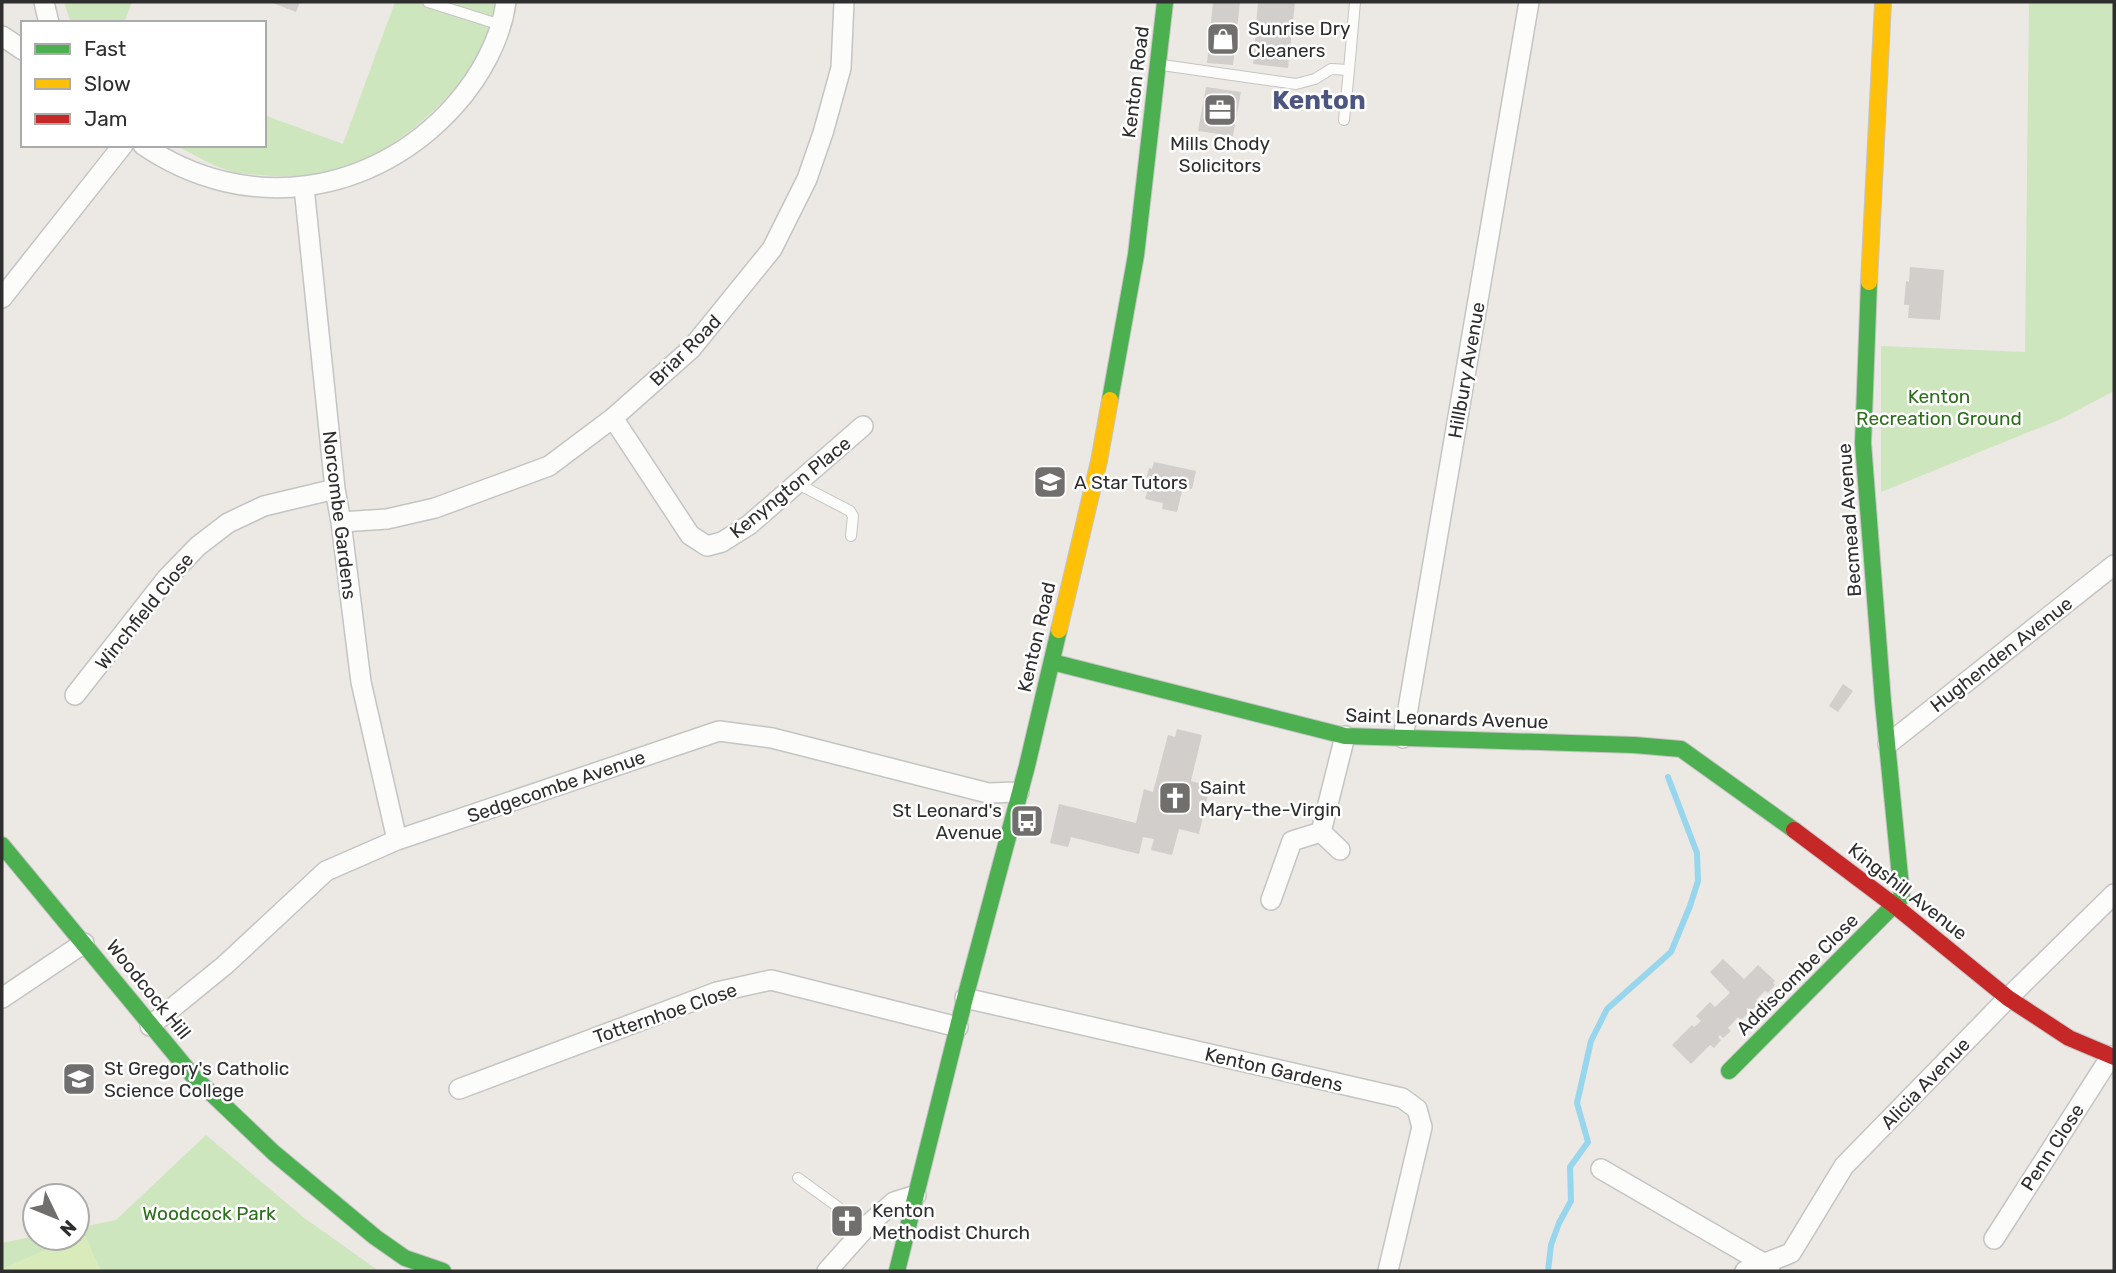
<svg xmlns="http://www.w3.org/2000/svg" width="2116" height="1273" font-family="Rubik,sans-serif">
  <style>
    .green { fill: #cee6bd }
    .pitch { fill: #d9ebbb }
    .lines { fill: none; stroke-linecap: round; stroke-linejoin: round }
    .stream { stroke: #98d6ed; stroke-width: 6 }
    .building { fill: #d1cecb }
    .lane-casing { stroke: #c5c4c5; stroke-width: 12 }
    .street-casing { stroke: #c5c4c5; stroke-width: 22 }
    .fast-casing { stroke: #c5c4c5; stroke-width: 18 }
    .slow-casing { stroke: #c5c4c5; stroke-width: 18 }
    .jam-casing { stroke: #c5c4c5; stroke-width: 18 }
    .lane { stroke: #fcfcfb; stroke-width: 10 }
    .street { stroke: #fcfcfb; stroke-width: 19 }
    .fast { stroke: #4caf50; stroke-width: 16 }
    .slow { stroke: #ffc107; stroke-width: 16 }
    .jam { stroke: #c62828; stroke-width: 16 }
    .labels { text-anchor: middle; stroke-width: 5; stroke-linejoin: round; paint-order: stroke }
    .poi-label { font-size: 19px; fill: #2e2e2e; stroke: #fff; text-anchor: start }
    .street-label { font-size: 19px; fill: #2e2e2e; stroke: #fff }
    .park-label { font-size: 19px; fill: #2c6e1a; stroke: #fff }
    .district-label { font-size: 26px; font-weight: bold; fill: #4c5680; stroke: #fff }
  </style>
  <rect width="100%" height="100%" fill="#ece8e4"/>
  <path class="green" d="M64,2H132L124,23H71Z
    M395,2H495C491,24 485,47 472,67C462,83 447,98 433,111C382,159 332,182 260,175C252,174 242,175 234,172C214,167 194,155 176,145H264V115L343,144Z
    M2029,2H2114V391L2059,420L1881,492V346L2025,352Z
    M206,1135L303,1217L379,1271H2V1243L35,1236V1238H77V1228L116,1220Z"/>
  <path class="pitch" d="M84,1233L101,1271H2V1269L71,1238H77V1236Z"/>
  <g class="lines">
    <path class="stream" d="M1548,1271L1551,1245L1559,1223L1571,1201L1570,1167L1588,1142L1577,1103L1591,1041L1607,1009L1671,952L1690,906L1698,881L1697,853L1668,777"/>
  </g>
  <path class="building" d="M270,2H300L296,12Z
    M1213,2H1240L1233,65L1207,63Z
    M1258,2H1295L1288,68L1253,64Z
    M1206,87L1241,92L1233,136L1198,131Z
    M1910,267L1944,270L1940,320L1908,318L1909,305H1904L1906,281L1909,282Z
    M1154,462L1196,471L1192,489L1183,487L1177,512L1162,509L1163,503L1145,499L1147,492H1143L1149,468L1152,469Z
    M1843,684L1853,691L1838,712L1829,706Z
    M1177,729L1202,735L1191,781L1210,786L1199,834L1179,829L1172,855L1151,850L1154,839L1143,837L1139,854L1071,837L1068,847L1050,843L1059,804L1136,823L1144,789L1153,792L1168,735L1175,737Z
    M1723,959L1744,979L1758,965L1775,981L1773,983L1775,985L1768,993L1765,991L1756,1000L1759,1003L1751,1011L1748,1008L1746,1009L1749,1012L1741,1020L1738,1017L1728,1028L1731,1031L1723,1038L1720,1035L1718,1037L1721,1040L1714,1048L1710,1045L1691,1064L1672,1045L1692,1025L1694,1027L1701,1021L1696,1016L1710,1002L1715,1007L1730,993L1710,972Z"/>
  <g class="lines">
    <defs>
      <path id="lane" d="M428,2L501,25
        M1162,65L1296,84L1315,79L1331,69L1349,70L1344,120
        M1349,70L1355,2
        M798,484L850,511L853,516L851,536
        M798,1178L838,1207L852,1229L860,1235"/>
      <path id="street" d="M44,2L49,23
        M2,36L23,50
        M143,145C245,215 373,197 455,105C480,77 501,39 506,2
        M304,187L335,489L341,522L361,682L397,840
        M2,298L123,145
        M613,418L690,535L707,546L722,542L749,525L863,426
        M341,522L387,519L435,508L549,466L613,418L691,349L772,249L807,179L823,133L841,68L844,2
        M75,695L166,579L198,546L228,523L264,506L335,489
        M1403,738L1529,2
        M1888,744L2114,565
        M1321,832L1345,736
        M1271,900L1292,841L1321,832L1340,850
        M2,998L84,943
        M965,998L1402,1098L1417,1109L1422,1127L1388,1271
        M150,1026L225,965L326,871L397,840L719,731L772,738L988,793L1019,792
        M459,1089L717,992L771,980L958,1027
        M1601,1169L1770,1267
        M1994,1239L2111,1056
        M827,1271L869,1224L894,1202L916,1195
        M1745,1271L1791,1253L1844,1166L2008,998L2114,894"/>
      <path id="fast" d="M1110,400L1136,255L1165,2
        M1052,662L1345,736L1634,745L1681,749L1794,830
        M2,845L193,1076L274,1153L375,1237L405,1258L443,1271
        M1729,1071L1902,897L1883,702L1863,443L1869,282
        M897,1271L965,998L1027,766L1059,630"/>
      <path id="slow" d="M1869,282L1883,2
        M1059,630L1099,461L1110,400"/>
      <path id="jam" d="M1794,830L1895,906L2008,998L2069,1038L2114,1057"/>
    </defs>
    <use href="#lane" class="lane-casing"/>
    <use href="#street" class="street-casing"/>
    <use href="#fast" class="fast-casing"/>
    <use href="#slow" class="slow-casing"/>
    <use href="#jam" class="jam-casing"/>
    <use href="#lane" class="lane"/>
    <use href="#street" class="street"/>
    <use href="#fast" class="fast"/>
    <use href="#slow" class="slow"/>
    <use href="#jam" class="jam"/>
  </g>
  <defs>
    <symbol id="shop-square" viewBox="-11 -11 22 22"><rect x="-9" y="-9" width="18" height="18" rx="4" fill="#706f6e" stroke="#fff"/><path d="M-5-2.5h2.3a2.7 3.5 0 0 1 5.4 0H5L5.5 6h-11ZM-1.5-2.5h3a1.5 2.3 0 0 0-3 0Z" fill="#fff"/></symbol>
    <symbol id="office-square" viewBox="-11 -11 22 22"><rect x="-9" y="-9" width="18" height="18" rx="4" fill="#706f6e" stroke="#fff"/><path d="M-6-3h4V-5.5h4V-3h4V5H-6ZM-1-4.5V-3h2v-1.5ZM-6 0V1H6V0Z" fill="#fff"/></symbol>
    <symbol id="school-square" viewBox="-11 -11 22 22"><rect x="-9" y="-9" width="18" height="18" rx="4" fill="#706f6e" stroke="#fff"/><path d="M0-5L7-2L0 1L-7-2ZM-4 1L0 2.5L4 1V4Q0 6-4 4Z" fill="#fff"/></symbol>
    <symbol id="church-square" viewBox="-11 -11 22 22"><rect x="-9" y="-9" width="18" height="18" rx="4" fill="#706f6e" stroke="#fff"/><path d="M-1.2-6h2.4v3.5h3.3v2.4h-3.3V6h-2.4V-.1h-3.3v-2.4h3.3Z" fill="#fff"/></symbol>
    <symbol id="bus-square" viewBox="-11 -11 22 22"><rect x="-9" y="-9" width="18" height="18" rx="4" fill="#706f6e" stroke="#fff"/><path d="M-5-6H5V4H4V6H2V4H-2V6H-4V4H-5ZM-3.5-4V0h7V-4ZM-3.5 1.2v1.5H-2V1.2ZM2 1.2v1.5H3.5V1.2Z" fill="#fff"/></symbol>
  </defs>
  <g fill-rule="evenodd">
    <use href="#shop-square" x="1204" y="20" width="38" height="38"/>
    <use href="#office-square" x="1201" y="91" width="38" height="38"/>
    <use href="#school-square" x="1031" y="463" width="38" height="38"/>
    <use href="#church-square" x="1156" y="779" width="38" height="38"/>
    <use href="#bus-square" x="1008" y="802" width="38" height="38"/>
    <use href="#school-square" x="60" y="1060" width="38" height="38"/>
    <use href="#church-square" x="828" y="1202" width="38" height="38"/>
  </g>
  <g class="labels">
    <g class="poi-label">
      <text x="1248" y="35">Sunrise Dry<tspan x="1248" dy="22">Cleaners</tspan></text>
      <text x="1220" y="150" text-anchor="middle">Mills Chody<tspan x="1220" dy="22">Solicitors</tspan></text>
      <text x="1074" y="489">A Star Tutors</text>
      <text x="1200" y="794">Saint<tspan x="1200" dy="22">Mary-the-Virgin</tspan></text>
      <text x="1002" y="817" text-anchor="end">St Leonard's<tspan x="1002" dy="22">Avenue</tspan></text>
      <text x="104" y="1075">St Gregory's Catholic<tspan x="104" dy="22">Science College</tspan></text>
      <text x="872" y="1217">Kenton<tspan x="872" dy="22">Methodist Church</tspan></text>
    </g>
    <g class="street-label">
      <text transform="translate(1135 82) rotate(-83)" y="7">Kenton Road</text>
      <text transform="translate(685 350) rotate(-45)" y="7">Briar Road</text>
      <text transform="translate(1466 370) rotate(-80)" y="7">Hillbury Avenue</text>
      <text transform="translate(790 487) rotate(-39)" y="7">Kenyngton Place</text>
      <text transform="translate(340 515) rotate(83)" y="7">Norcombe Gardens</text>
      <text transform="translate(1849 520) rotate(-94)" y="7">Becmead Avenue</text>
      <text transform="translate(144 611) rotate(-51)" y="7">Winchfield Close</text>
      <text transform="translate(1036 637) rotate(-77)" y="7">Kenton Road</text>
      <text transform="translate(2001 654) rotate(-38)" y="7">Hughenden Avenue</text>
      <text transform="translate(1447 718) rotate(2)" y="7">Saint Leonards Avenue</text>
      <text transform="translate(556 786) rotate(-19)" y="7">Sedgecombe Avenue</text>
      <text transform="translate(1908 891) rotate(38)" y="7">Kingshill Avenue</text>
      <text transform="translate(1797 974) rotate(-45)" y="7">Addiscombe Close</text>
      <text transform="translate(149 989) rotate(51)" y="7">Woodcock Hill</text>
      <text transform="translate(665 1013) rotate(-19)" y="7">Totternhoe Close</text>
      <text transform="translate(1274 1069) rotate(13)" y="7">Kenton Gardens</text>
      <text transform="translate(1925 1083) rotate(-46)" y="7">Alicia Avenue</text>
      <text transform="translate(2052 1147) rotate(-57)" y="7">Penn Close</text>
    </g>
    <g class="park-label">
      <text x="1939" y="403">Kenton<tspan x="1939" dy="22">Recreation Ground</tspan></text>
      <text x="209" y="1220">Woodcock Park</text>
    </g>
    <g class="district-label">
      <text x="1319" y="109">Kenton</text>
    </g>
  </g>
  <rect width="2116" height="1273" fill="none" stroke="#2e2e2e" stroke-width="7"/>
  <rect x="21" y="21" width="245" height="126" fill="#ffffff" stroke="#ababab" stroke-width="2"/>
  <rect x="35" y="44" width="35" height="10" fill="#4caf50" stroke="#ababab" stroke-width="2"/>
  <text x="84" y="56" font-size="21" fill="#2e2e2e">Fast</text>
  <rect x="35" y="79" width="35" height="10" fill="#ffc107" stroke="#ababab" stroke-width="2"/>
  <text x="84" y="91" font-size="21" fill="#2e2e2e">Slow</text>
  <rect x="35" y="114" width="35" height="10" fill="#c62828" stroke="#ababab" stroke-width="2"/>
  <text x="84" y="126" font-size="21" fill="#2e2e2e">Jam</text>
  <g transform="translate(56 1217) rotate(133)"><circle r="33" fill="#ffffff" stroke="#ababab" stroke-width="2"/>
  <path d="M0-5L12 26L0 18L-12 26Z" fill="#706f6e"/>
  <text y="-10" font-size="19" font-weight="bold" text-anchor="middle" fill="#2e2e2e">N</text>
  </g>
</svg>
